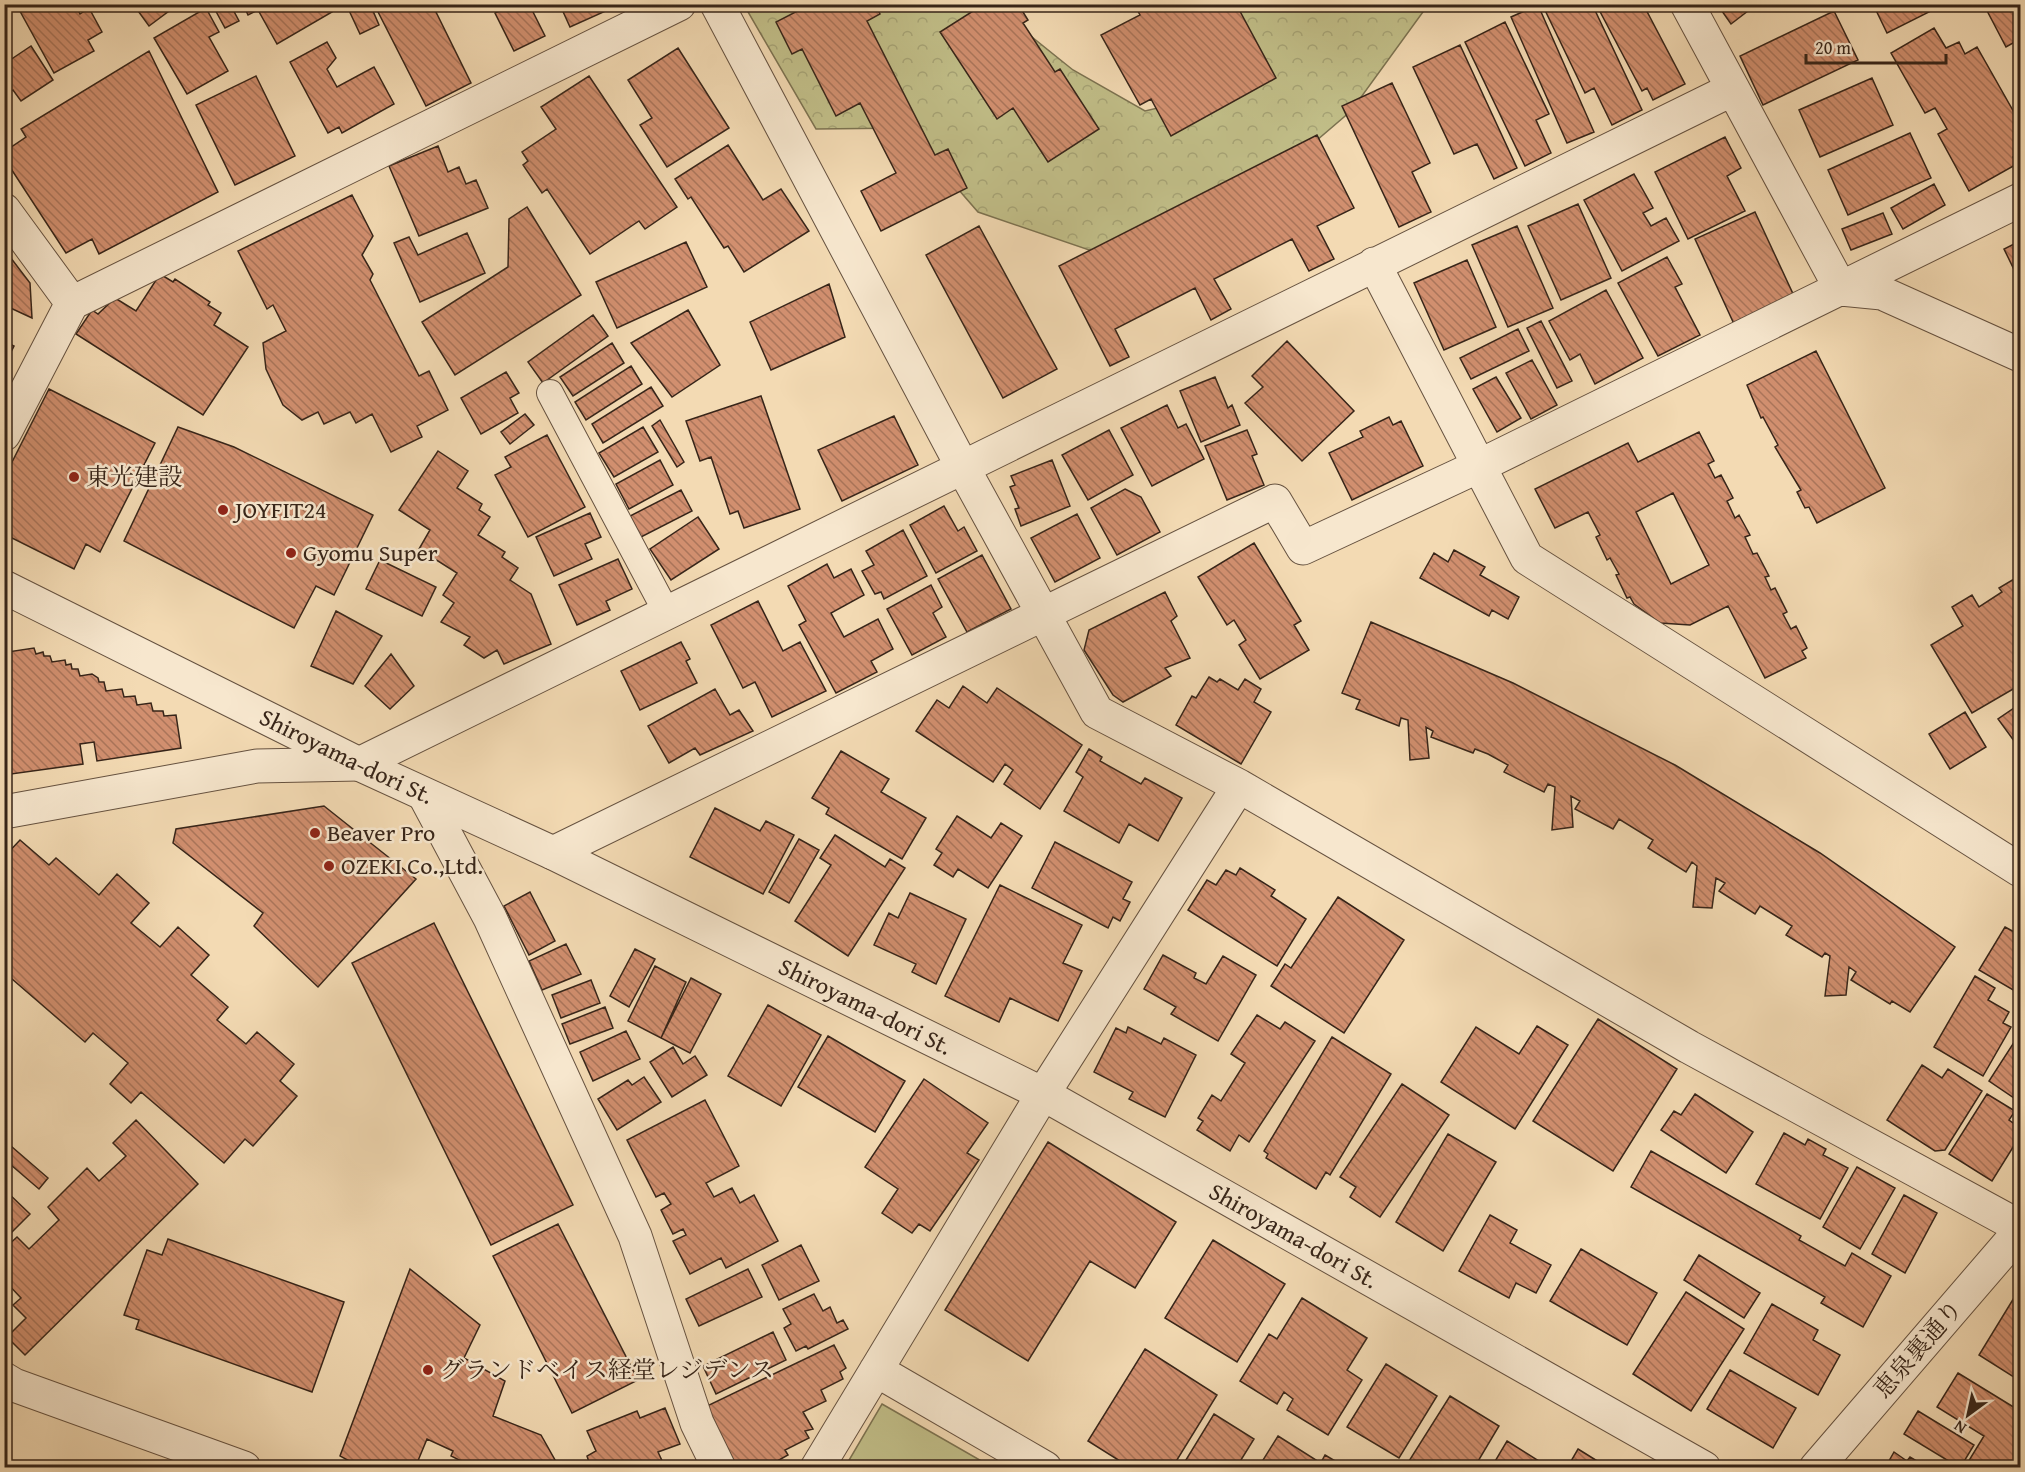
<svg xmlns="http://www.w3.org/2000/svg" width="2025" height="1472" font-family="'Gentium Book Plus','Noto Serif JP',serif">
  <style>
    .forest { fill: url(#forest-crowns); stroke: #7c7250; stroke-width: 1.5 }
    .green { fill: #c1be88; stroke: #7c7250; stroke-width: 1.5 }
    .building { fill: url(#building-back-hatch); stroke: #372519; stroke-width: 1.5; fill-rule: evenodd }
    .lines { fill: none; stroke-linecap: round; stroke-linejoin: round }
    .service-casing { stroke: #665240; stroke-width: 28 }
    .minor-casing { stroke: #665240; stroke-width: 35 }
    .tertiary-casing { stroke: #665240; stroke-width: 35 }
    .service { stroke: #f7e7ce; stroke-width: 26 }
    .minor { stroke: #f7e7ce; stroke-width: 33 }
    .tertiary { stroke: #f7e7ce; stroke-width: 33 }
    .poi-dot { fill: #8f2418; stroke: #f7e7ce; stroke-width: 2 }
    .labels { text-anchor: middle; stroke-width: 5; stroke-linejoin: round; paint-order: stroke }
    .poi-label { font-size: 24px; fill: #372519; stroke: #f7e7ce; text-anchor: start }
    .street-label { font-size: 24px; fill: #372519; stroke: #f7e7ce }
  </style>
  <defs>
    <pattern id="forest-crowns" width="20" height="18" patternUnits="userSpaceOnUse" patternTransform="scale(1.5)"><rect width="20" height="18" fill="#c1be88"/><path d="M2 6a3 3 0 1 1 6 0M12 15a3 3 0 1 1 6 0" fill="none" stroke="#a6a375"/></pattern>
    <pattern id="building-back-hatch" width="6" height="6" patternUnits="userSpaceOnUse" patternTransform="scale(1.5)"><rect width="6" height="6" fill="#d18f6f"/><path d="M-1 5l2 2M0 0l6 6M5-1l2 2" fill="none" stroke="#aa755a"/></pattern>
  </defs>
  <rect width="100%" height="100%" fill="#f3dab3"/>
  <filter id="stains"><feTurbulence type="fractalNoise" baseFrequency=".00333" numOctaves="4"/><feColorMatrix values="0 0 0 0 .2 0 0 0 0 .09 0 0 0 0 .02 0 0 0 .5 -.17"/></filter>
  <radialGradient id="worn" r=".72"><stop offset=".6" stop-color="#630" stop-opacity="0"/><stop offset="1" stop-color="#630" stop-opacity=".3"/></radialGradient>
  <path class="forest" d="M744,5H992L1073,70L1145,111L1218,94L1235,5H1428L1351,111L1255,193L1095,252L978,212L905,128L816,129Z"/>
  <path class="green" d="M882,1404L992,1467H845Z"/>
  <path class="building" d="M16,4H75L80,14L89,8L102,32L88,40L94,51L54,73Z
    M133,4H177V5L149,26Z
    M212,4H230L239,21L225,28Z
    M243,4H327L332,12L277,44L258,10L248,15Z
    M346,4H370L379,25L360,34Z
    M374,4H432L471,83L426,106Z
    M513,4H529L545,36L514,51L495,13Z
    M546,4H605L608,10L570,27L560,5L548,11Z
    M811,4H875L880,14L867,21L935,155L948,149L967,188L881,231L861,191L896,173L860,103L836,116L802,49L792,54L776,22Z
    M984,4H1018L1028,20L1023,23L1055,72L1060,69L1099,129L1048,162L1013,108L997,119L940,32Z
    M1134,4H1236L1276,78L1171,136L1151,99L1140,105L1101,35L1140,15Z
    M1542,4H1592L1642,110L1612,125L1594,88L1585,93Z
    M1596,4H1643L1685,84L1653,100L1647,88L1642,91Z
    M1717,4H1757L1731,24Z
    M1873,4H1933L1935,9L1887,33Z
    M2020,4V39L2006,47L1984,5Z
    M1538,5L1594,132L1567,143L1511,17Z
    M206,8L219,32L209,37L228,71L187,94L154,38Z
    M1834,11L1858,60L1763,105L1740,56Z
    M1505,22L1549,114L1536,120L1551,153L1525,166L1465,42Z
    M1934,28L1946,48L1959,42L1965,54L1977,47L2020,123V153L2013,157L2017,164L1969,191L1938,134L1947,129L1935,108L1925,113L1891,53Z
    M327,42L336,58L327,69L337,87L374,67L394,104L342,133L339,127L328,133L290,62Z
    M1460,45L1517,168L1494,179L1477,144L1454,154L1413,67Z
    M31,46L53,80L21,101L13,90L4,96V51L10,60Z
    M678,48L729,128L667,167L640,125L652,118L628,80Z
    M149,51L218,192L99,254L92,239L66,253L4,158V152L26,137L21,129Z
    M256,76L295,156L235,185L196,105Z
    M589,76L677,207L645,229L639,221L590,254L547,189L542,193L523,165L528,161L522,152L556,129L541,107Z
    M1872,78L1893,125L1820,157L1799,110Z
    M1392,83L1430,163L1412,172L1431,212L1399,227L1342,106Z
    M1910,133L1931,178L1848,215L1828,170Z
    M1317,135L1354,208L1317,226L1334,259L1309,271L1292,239L1214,279L1231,309L1211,320L1195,288L1115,329L1129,357L1110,366L1059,266Z
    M1725,137L1741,168L1727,176L1745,211L1688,239L1655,172Z
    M728,145L763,200L781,189L809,231L744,272L728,246L724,248L691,197L688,199L675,179Z
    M438,146L448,172L459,167L466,184L476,180L488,208L419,236L389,166Z
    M1634,174L1653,208L1643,213L1651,226L1666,218L1679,241L1622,271L1584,200Z
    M1934,184L1945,205L1903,229L1891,208Z
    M352,195L373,236L362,255L373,274L370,280L419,376L429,371L448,410L417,426L422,437L391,452L372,414L356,423L350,412L324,424L318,412L302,420L283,405L266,369L263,343L286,331L273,305L267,309L238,251Z
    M1578,204L1611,278L1561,300L1528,226Z
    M527,207L581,295L455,375L422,322L508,267L509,219Z
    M1755,212L1794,296L1734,324L1695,239Z
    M1883,213L1892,234L1851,250L1842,229Z
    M979,226L1057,369L1003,398L926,255Z
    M1517,226L1553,308L1508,327L1472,245Z
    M467,233L485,273L420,302L394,243L409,237L418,255Z
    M2020,241V282L2004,249Z
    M686,242L707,287L617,328L596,282Z
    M4,249L30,283L32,318L4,305Z
    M1667,257L1682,284L1675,287L1700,335L1658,356L1618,283Z
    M1467,260L1496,327L1444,350L1414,283Z
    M160,274L173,282L175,279L210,302L208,305L221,313L214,325L248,347L203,415L76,334L92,310L98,314L115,298L136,311Z
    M829,284L845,337L771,370L750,322Z
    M1606,290L1643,358L1595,384L1580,354L1570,360L1549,321Z
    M688,310L720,365L672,397L631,343Z
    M593,315L608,336L543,383L528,362Z
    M1541,321L1572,381L1557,388L1527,328Z
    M1518,329L1529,351L1471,379L1460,358Z
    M4,341L14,346L4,366Z
    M1287,341L1354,411L1302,461L1245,403L1263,387L1252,376Z
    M612,343L624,363L573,396L560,377Z
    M1816,351L1885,488L1817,523L1809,507L1805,508L1797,492L1801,490L1775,447L1778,445L1763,417L1761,418L1747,385Z
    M1532,360L1557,405L1531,419L1506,373Z
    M631,366L642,384L586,420L575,402Z
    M506,372L519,393L510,398L518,413L481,434L461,398Z
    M1215,377L1228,408L1232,405L1240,425L1201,442L1180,391Z
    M1496,377L1521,418L1497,432L1473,389Z
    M651,387L663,406L603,443L592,424Z
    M49,389L155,443L100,552L86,544L74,569L4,534V516L9,506L4,503V478Z
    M761,396L800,509L744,528L738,511L730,514L711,457L700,461L686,421Z
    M1167,405L1178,428L1186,424L1204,459L1152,486L1121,428Z
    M525,414L534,425L510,444L501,432Z
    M894,416L918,465L842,501L818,450Z
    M1389,417L1393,425L1401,421L1423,466L1352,500L1329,453L1363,437L1360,431Z
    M660,420L684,462L677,467L652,426Z
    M178,427L234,447L373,515L334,595L316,586L294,628L124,541Z
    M643,427L658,452L614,477L599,453Z
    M1109,430L1133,475L1088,500L1062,455Z
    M1247,430L1257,454L1252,456L1264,485L1227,500L1205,446Z
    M1699,432L1714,461L1708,464L1715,478L1721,475L1733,498L1727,501L1735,518L1739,515L1750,535L1745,537L1753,554L1757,553L1769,576L1765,577L1771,590L1775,588L1787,612L1783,614L1791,629L1796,626L1807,648L1802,651L1806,658L1765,678L1728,606L1690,625L1660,623L1634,604L1630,597L1627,598L1616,575L1619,574L1610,558L1607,560L1596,537L1600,535L1588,512L1555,528L1535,489L1628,443L1638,462ZM1673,493L1709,565L1671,584L1636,512Z
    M547,435L585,507L528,537L495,475L511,467L505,457Z
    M438,451L468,471L457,488L482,504L479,510L490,517L478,535L505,552L502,557L518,568L510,580L531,594L551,644L504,664L497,650L484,658L464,645L470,637L441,622L454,603L443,595L457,573L419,549L430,530L399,510Z
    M660,460L673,485L629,509L616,484Z
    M1052,460L1070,506L1021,526L1015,509L1019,508L1010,487L1015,485L1011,476Z
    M1125,489L1141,497L1160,532L1117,555L1091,508Z
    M681,490L692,511L641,537L630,516Z
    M944,506L958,531L964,527L977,551L936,573L910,525Z
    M590,513L601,537L585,544L592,559L554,576L536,537Z
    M1077,514L1100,558L1055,582L1031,538Z
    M698,517L719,549L671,580L650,549Z
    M903,530L927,576L884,599L881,592L875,594L862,571L874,565L866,551Z
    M1254,543L1301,621L1294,625L1309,650L1260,679L1239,645L1246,640L1234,620L1227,625L1198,577Z
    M1454,550L1485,567L1480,575L1519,597L1508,619L1492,610L1489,616L1420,578L1434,553L1448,562Z
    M982,555L1011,609L967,632L938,579Z
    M618,559L632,589L606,601L610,610L577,625L559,585Z
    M380,560L436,587L422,616L366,589Z
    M827,564L834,578L851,569L864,595L831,613L844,637L878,619L893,649L871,661L877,672L836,693L799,625L806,621L788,586Z
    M2019,576L2020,685L1972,713L1931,645L1963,626L1952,607L1972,595L1979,607L2002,592L1999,588Z
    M931,585L942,607L933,613L946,637L912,655L887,609Z
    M1165,592L1177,616L1171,621L1190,658L1165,668L1171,676L1123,702L1113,695L1084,650L1089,630Z
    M758,601L783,651L800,642L826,691L772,717L755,682L743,688L711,625Z
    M336,611L382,636L353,684L311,666Z
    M1371,622L1513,683L1675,765L1820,853L1955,947L1910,1012L1892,1001L1890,1004L1851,980L1856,972L1849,967L1846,995L1825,996L1830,956L1825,953L1822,957L1786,935L1792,926L1760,906L1755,914L1719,891L1725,883L1716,878L1712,908L1693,907L1697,866L1692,862L1686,872L1648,848L1653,840L1619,819L1613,829L1575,809L1580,801L1571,796L1573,827L1552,830L1555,787L1548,784L1544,792L1504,772L1508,765L1488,754L1475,749L1473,753L1431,737L1433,731L1426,727L1429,758L1410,760L1408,720L1401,718L1399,726L1356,709L1360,700L1342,693Z
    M4,638L8,652L34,648L36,654L43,652L44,656H50L52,662L65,660L66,665L71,664L72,669H78L80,676L92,674L98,678L99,682H104L106,691L122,689L124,697L135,696L137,705L151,703L153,711H163L164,716L176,715L181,748L97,761L94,742L80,744L83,764L4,775Z
    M681,642L690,659L686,661L697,683L640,710L621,671Z
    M391,654L414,686L390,709L365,686Z
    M1209,677L1217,682L1220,679L1238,690L1245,679L1261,689L1254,702L1271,712L1241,764L1176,725L1192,696L1196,698Z
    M963,686L987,703L997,688L1082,745L1040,809L1004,784L1013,770L1005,764L993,782L916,731L937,700L949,708Z
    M715,689L730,715L739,710L753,731L700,755L695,748L669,763L648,726Z
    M2020,704V743L2017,745L1998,719Z
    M1965,712L1986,747L1950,769L1929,734Z
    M1089,749L1102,757L1100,761L1141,784L1145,778L1182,798L1158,841L1129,824L1119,843L1064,811L1083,777L1076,772Z
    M841,751L889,779L881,792L926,818L902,859L826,814L829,808L812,798Z
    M324,806L416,879L318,987L254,926L263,913L173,843L176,829Z
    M715,808L760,831L766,821L794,835L763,894L690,857Z
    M957,816L991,838L1001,823L1022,836L988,888L958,869L953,877L934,865L942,853L936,849Z
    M835,835L885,867L890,859L905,868L848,956L795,921L831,865L820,858Z
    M799,839L819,850L789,903L769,892Z
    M20,840L49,865L56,858L99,895L117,874L149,903L131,923L160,947L178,927L209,955L191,975L228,1007L217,1020L246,1044L257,1032L294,1064L280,1081L297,1096L253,1146L245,1139L224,1163L141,1092L131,1103L110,1084L128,1063L93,1033L85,1042L12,979L4,980V857Z
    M1055,842L1132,882L1123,899L1130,902L1120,921L1113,917L1108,928L1032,888Z
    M1240,868L1275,890L1271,896L1306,919L1277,966L1188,910L1207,880L1216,885L1226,870L1236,875Z
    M1000,885L1082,925L1063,963L1082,971L1058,1021L1010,998L999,1022L945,996Z
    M530,892L555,941L529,955L504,906Z
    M910,893L966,919L936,984L912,972L916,964L874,945L889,913L898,918Z
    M1338,897L1404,940L1344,1033L1271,986L1285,964L1291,968Z
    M434,923L573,1205L491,1245L352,963Z
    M2005,927L2016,933L2020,927V994L1979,970Z
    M566,944L581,974L542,990L529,961Z
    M635,949L655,959L629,1007L610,996Z
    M1163,955L1196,973L1194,978L1206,984L1223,956L1256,975L1218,1041L1171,1014L1176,1007L1144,989Z
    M655,966L686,982L661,1038L628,1021Z
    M1975,976L1995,988L1988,1000L2009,1012L2003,1023L2011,1027L1983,1076L1934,1047Z
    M691,978L721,994L690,1053L661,1038Z
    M591,980L600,1003L561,1018L552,995Z
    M768,1005L821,1035L781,1106L728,1076Z
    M605,1007L613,1028L570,1044L562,1024Z
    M1257,1015L1280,1029L1285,1022L1315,1041L1249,1142L1239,1135L1230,1151L1197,1130L1203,1121L1198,1118L1212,1095L1221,1101L1245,1063L1231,1054Z
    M1598,1019L1677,1069L1613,1171L1533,1121Z
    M1537,1026L1568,1045L1515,1129L1441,1082L1476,1027L1519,1054Z
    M1128,1027L1161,1044L1164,1038L1196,1055L1165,1117L1129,1099L1133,1092L1094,1072L1116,1028L1126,1033Z
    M626,1031L640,1059L593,1081L580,1052Z
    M2020,1033V1102L1989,1081Z
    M828,1036L905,1081L875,1132L798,1087Z
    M1332,1037L1391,1074L1330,1175L1326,1172L1316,1189L1266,1158L1268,1154L1264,1151Z
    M673,1047L683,1064L695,1056L707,1075L672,1097L650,1062Z
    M1922,1065L1942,1078L1948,1069L1982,1091L1945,1150L1935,1151L1887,1120Z
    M644,1077L661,1102L617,1130L598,1099L628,1080L632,1085Z
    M924,1079L988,1123L967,1153L979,1160L930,1231L919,1224L912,1233L882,1213L898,1189L865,1167Z
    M1402,1084L1449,1115L1380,1217L1350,1197L1356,1187L1340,1177Z
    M1695,1094L1753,1132L1726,1173L1661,1130L1674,1111L1681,1115Z
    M1987,1094L2015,1111L2009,1120L2020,1128V1136L1992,1181L1949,1154Z
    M705,1100L739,1166L706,1183L714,1197L732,1188L740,1203L754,1195L778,1241L726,1268L721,1258L690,1274L673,1241L686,1235L683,1229L673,1234L661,1210L671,1204L664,1193L656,1197L627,1140Z
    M136,1120L198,1184L25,1355L7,1337L26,1318L13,1305L21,1298L4,1280V1249L17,1237L29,1249L59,1220L48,1207L87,1168L99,1181L126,1156L113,1143Z
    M1784,1133L1805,1145L1808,1139L1826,1149L1823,1155L1848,1168L1820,1219L1756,1184Z
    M1448,1134L1496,1162L1443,1251L1396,1222Z
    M4,1140L48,1178L39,1189L4,1159Z
    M1048,1142L1176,1222L1135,1288L1090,1261L1028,1361L945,1310Z
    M1651,1151L1801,1236L1799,1240L1845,1266L1852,1253L1891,1276L1863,1327L1821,1303L1825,1297L1631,1187Z
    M1857,1167L1895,1188L1860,1249L1823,1227Z
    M6,1191L30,1214L4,1240V1192Z
    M1904,1195L1937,1213L1905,1273L1872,1254Z
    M1490,1215L1517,1230L1510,1243L1551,1265L1536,1293L1516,1283L1509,1298L1459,1271Z
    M558,1224L638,1380L572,1413L493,1256Z
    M168,1239L344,1302L312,1392L136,1329L139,1320L124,1315L147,1250L162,1255Z
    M1213,1240L1285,1284L1237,1362L1165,1318Z
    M801,1245L819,1281L779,1300L762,1265Z
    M1581,1249L1657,1293L1627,1345L1550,1301Z
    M1699,1255L1760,1293L1744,1318L1684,1280Z
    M410,1269L480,1325L464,1358L505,1381L493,1416L541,1435L555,1460L554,1468H475L451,1456L453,1451L427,1439L415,1468H362L340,1456Z
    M748,1269L762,1297L699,1326L686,1299Z
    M2020,1288V1381L1979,1355Z
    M1686,1292L1744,1329L1691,1411L1633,1374Z
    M814,1294L823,1311L830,1307L837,1323L843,1320L848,1329L808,1349L806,1346L796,1351L784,1328L791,1324L783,1309Z
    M1302,1298L1367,1338L1347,1370L1362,1380L1328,1435L1287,1410L1293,1399L1284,1392L1277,1404L1240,1381L1269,1334L1277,1339Z
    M1772,1304L1818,1330L1813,1340L1840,1355L1818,1395L1744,1353Z
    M773,1332L786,1360L716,1394L703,1366Z
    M834,1345L846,1368L840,1372L843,1379L821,1390L826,1401L803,1412L813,1429L805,1431L809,1438L785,1450L788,1455L765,1468H737L707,1406Z
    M1145,1349L1217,1395L1172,1468H1131L1088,1441Z
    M1386,1364L1437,1396L1399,1458L1347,1427Z
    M1730,1370L1796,1408L1773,1448L1707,1409Z
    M1958,1373L2020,1411V1468L1965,1467L1984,1436L1937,1407Z
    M1450,1396L1499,1426L1474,1468H1420L1409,1461Z
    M665,1408L680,1444L658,1452L664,1465L658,1468H591L587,1456L596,1451L587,1431L637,1411L640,1418Z
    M1918,1411L1974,1445L1960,1468L1904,1434Z
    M1214,1414L1254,1439L1236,1468H1181Z
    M1278,1436L1316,1460L1311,1468H1258Z
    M1507,1441L1550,1468H1491Z
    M1578,1449L1607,1467V1468H1567Z
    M1894,1452L1907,1461L1910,1457L1927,1467L1885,1468Z
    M1325,1455L1347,1468H1318Z"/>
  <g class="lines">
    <defs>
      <path id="service" d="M550,393L668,615"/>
      <path id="minor" d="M717,4L962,466L1097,712L1239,786L1689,1047L2020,1227
        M1687,4L1841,289L1882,293L2020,355
        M4,210L72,303
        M1374,264L1527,558L2020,870
        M4,434L72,303L679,4
        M425,796L490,918L635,1236L697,1423L719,1468
        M4,812L257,766L359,764L1733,89
        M553,853L1275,501L1303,548L1479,466L2020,200
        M876,1370L1045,1468
        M4,1379L14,1385L244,1468
        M817,1468L1043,1094L1239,786"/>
      <g id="tertiary">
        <path id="s1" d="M4,587L359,764L553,853L1043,1094L1704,1468"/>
        <path d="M1816,1468L2020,1231"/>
      </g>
    </defs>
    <use href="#service" class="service-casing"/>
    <use href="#minor" class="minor-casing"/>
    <use href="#tertiary" class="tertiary-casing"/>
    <use href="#service" class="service"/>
    <use href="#minor" class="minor"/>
    <use href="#tertiary" class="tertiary"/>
  </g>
  <g class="poi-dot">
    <circle cx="74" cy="477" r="6"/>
    <circle cx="223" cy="510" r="6"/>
    <circle cx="291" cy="553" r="6"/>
    <circle cx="315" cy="833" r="6"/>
    <circle cx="329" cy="866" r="6"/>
    <circle cx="428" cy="1370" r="6"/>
  </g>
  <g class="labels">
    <g class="poi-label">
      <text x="86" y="485">東光建設</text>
      <text x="235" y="518">JOYFIT24</text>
      <text x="303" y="561">Gyomu Super</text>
      <text x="327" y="841">Beaver Pro</text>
      <text x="341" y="874">OZEKI Co.,Ltd.</text>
      <text x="440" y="1378">グランドベイス経堂レジデンス</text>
    </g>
    <g class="street-label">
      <text dy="8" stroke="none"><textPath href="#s1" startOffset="382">Shiroyama-dori St.</textPath></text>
      <text dy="8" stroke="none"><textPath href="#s1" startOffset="958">Shiroyama-dori St.</textPath></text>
      <text dy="8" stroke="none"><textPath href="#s1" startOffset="1444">Shiroyama-dori St.</textPath></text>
      <text transform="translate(1918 1349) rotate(-49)" y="8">恵泉裏通り</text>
    </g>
  </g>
  <rect width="2025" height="1472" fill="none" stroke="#f3dab3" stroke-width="24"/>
  <rect x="6" y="6" width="2013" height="1460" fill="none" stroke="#372519" stroke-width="3"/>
  <rect x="12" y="12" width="2001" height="1448" fill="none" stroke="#372519" stroke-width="1.5"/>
  <g transform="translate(1968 1415) rotate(213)" stroke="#f7e7ce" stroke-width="4.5" paint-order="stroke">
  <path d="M0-4.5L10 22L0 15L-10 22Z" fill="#372519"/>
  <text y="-9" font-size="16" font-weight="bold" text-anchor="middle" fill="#372519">N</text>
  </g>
  <path d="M1806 54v9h140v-9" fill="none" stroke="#372519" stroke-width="3"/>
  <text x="1815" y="54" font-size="18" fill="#372519" stroke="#f7e7ce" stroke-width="4.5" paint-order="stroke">20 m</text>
  <rect width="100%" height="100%" filter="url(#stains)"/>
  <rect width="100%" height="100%" fill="url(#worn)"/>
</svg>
